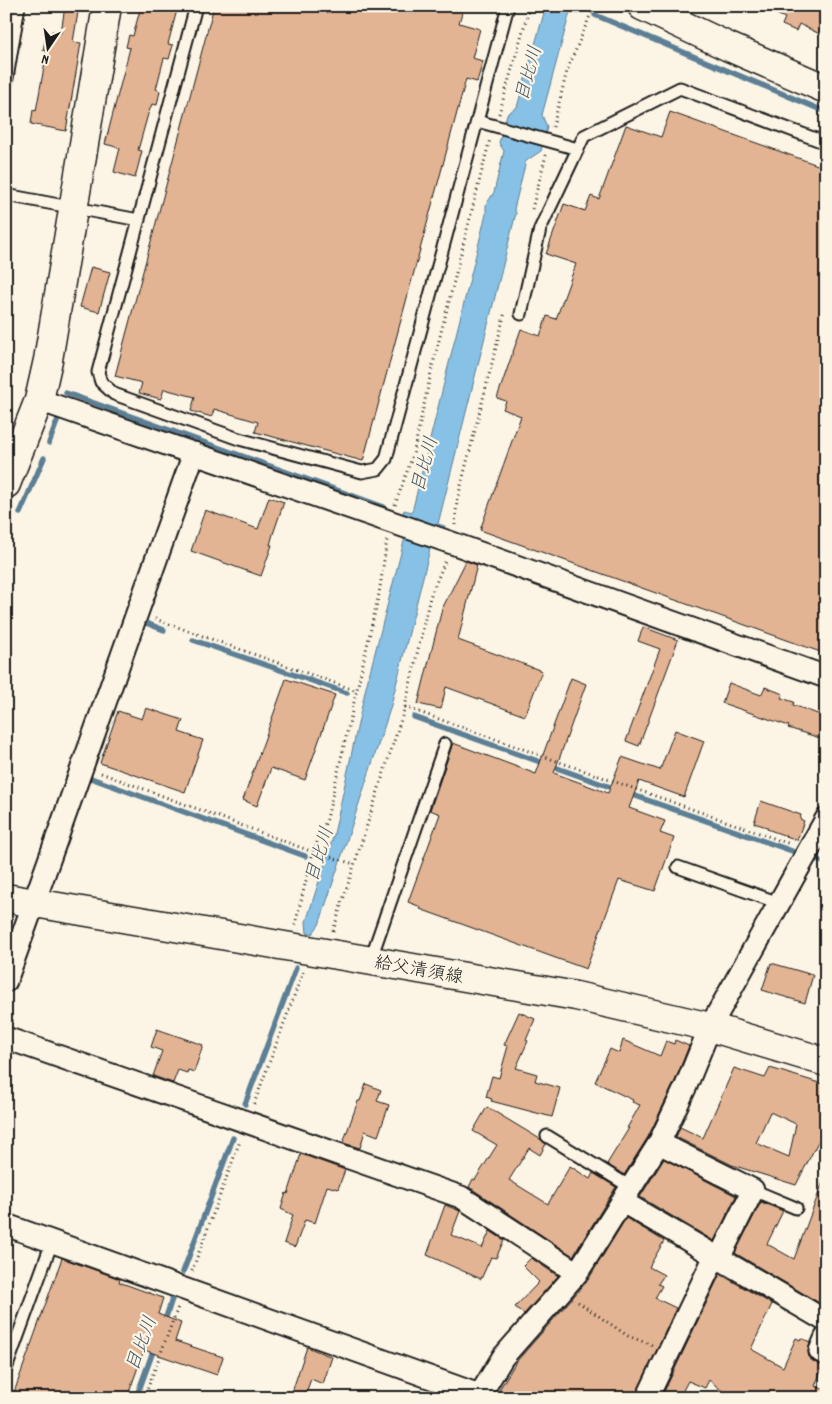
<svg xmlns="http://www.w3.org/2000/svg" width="832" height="1404" font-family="Dekko,'Klee One',sans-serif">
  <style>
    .water { fill: #87c1e6; stroke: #5c7f95 }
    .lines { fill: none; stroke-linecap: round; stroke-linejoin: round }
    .stream { stroke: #5c7f95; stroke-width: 5.5 }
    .building { fill: #e3b493; stroke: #1c1c1c; fill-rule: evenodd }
    .lane-casing { stroke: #1c1c1c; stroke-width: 15 }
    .street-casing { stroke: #1c1c1c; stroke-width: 25 }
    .secondary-casing { stroke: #1c1c1c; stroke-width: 31 }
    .path { stroke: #1c1c1c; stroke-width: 3; stroke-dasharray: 1 4; stroke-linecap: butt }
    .lane { stroke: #fcf5e5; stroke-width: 11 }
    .street { stroke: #fcf5e5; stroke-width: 21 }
    .secondary { stroke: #fcf5e5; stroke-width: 28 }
    .labels { text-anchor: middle; stroke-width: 4.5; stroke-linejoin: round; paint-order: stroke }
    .street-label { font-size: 18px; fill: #1c1c1c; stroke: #fcf5e5 }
    .water-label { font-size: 19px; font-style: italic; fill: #415663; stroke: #fcf5e5 }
  </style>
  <rect width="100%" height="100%" fill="#fcf5e5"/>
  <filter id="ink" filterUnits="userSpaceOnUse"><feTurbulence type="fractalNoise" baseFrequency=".02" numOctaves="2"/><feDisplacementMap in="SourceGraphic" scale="10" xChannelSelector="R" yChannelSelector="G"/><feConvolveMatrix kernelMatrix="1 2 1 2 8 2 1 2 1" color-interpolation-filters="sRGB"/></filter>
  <g filter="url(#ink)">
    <path class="water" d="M546,6H580L578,14L570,12L542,115L547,127L541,151L526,161L514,209L516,213L438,524L445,526L444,531L435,529L390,709L319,925L312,934L307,933L306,922L334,834L366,687L410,518L402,516L404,510L412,512L486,214V205L494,192L504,151L499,143L507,114L517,107Z"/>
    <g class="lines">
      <path class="stream" d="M595,15L826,112
        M66,393L384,507
        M49,443L58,419
        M20,513L44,458
        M6,543L10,534
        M146,623L164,630
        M193,640L347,693
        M414,717L616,789
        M88,777L305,856
        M627,793L792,851
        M817,860L826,863
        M245,1104L296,968
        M183,1272L233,1138
        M164,1323L172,1299
        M136,1398L155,1346"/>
    </g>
    <path class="building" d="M65,6H79L73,42L81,43L66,131L31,124L33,110L36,111L47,51L43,50L46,37L51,38L52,31L61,33Z
      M141,6H178L168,44L173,45L169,59L164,58L156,89L160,91L157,105L152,104L148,114L138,150L142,151L135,178L114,172L120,148L105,144L130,48L126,47L129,35L133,36Z
      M214,6H464L459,23L480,29L472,58L483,61L477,82L466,79L363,461L255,432L258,422L214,409L212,417L191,411L195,397L164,389L161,399L139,393L142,383L115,376Z
      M759,6H826V37L799,24L796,31L782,25L785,18Z
      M670,112L826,168V654L480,530L521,416L503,409L506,401L497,398L521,329L540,336L547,316L556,319L576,264L546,254L564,204L585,211L591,196L599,199L626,125L661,137Z
      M91,267L110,272L99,312L80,307Z
      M269,497L284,502L273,534L270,545H272L261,576L191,551L205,510L258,529Z
      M466,561L477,565L458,640L542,671L525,716L446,687L441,709L418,704L442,609Z
      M643,627L678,640L639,746L626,741L660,649L638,641Z
      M571,678L586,684L554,773L608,793L622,757L660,770L675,730L704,741L684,797L639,781L629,808L665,821L660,833L674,838L655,891L619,880L586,969L420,909L421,907L408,902L440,814L430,810L453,743L536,774Z
      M286,679L335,695L305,780L271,768L257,806L243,800Z
      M729,683L761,695L765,687L783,694L781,698L794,702L793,705L826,717V740L788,728L789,726L722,703Z
      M146,708L183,720L179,732L203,740L185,792L100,763L118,711L142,719Z
      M761,801L801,815L800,819L804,821L797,840L767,829V827L754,823Z
      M771,963L813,975L805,1003L762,990Z
      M519,1012L535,1019L526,1040L528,1041L516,1068L537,1074L535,1081L560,1088L552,1117L491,1101L492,1099L486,1097L492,1076L499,1078L508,1046L504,1045Z
      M157,1029L203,1045L194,1072L188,1070L187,1073L178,1070L173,1083L153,1076L162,1051L151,1047Z
      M623,1040L660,1056L666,1041L674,1044L675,1040L689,1046L675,1081L648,1137L624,1175L607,1164L629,1128H627L640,1105L632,1102L633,1100L595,1082L610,1049L619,1053Z
      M734,1068L765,1078L770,1068L826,1085V1126L796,1185L732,1165L676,1137L680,1127L703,1138ZM770,1112L796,1124L789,1157L756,1143Z
      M366,1084L381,1090L377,1101L389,1105L378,1136L365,1131L360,1148L343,1143L358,1101H360Z
      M487,1107L540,1139L546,1144L540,1155L529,1148L509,1180L548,1204L570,1166L590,1179L593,1173L616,1187L573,1256L469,1187L473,1179L475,1180L497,1145L473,1131Z
      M301,1154L345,1170L338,1189L327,1186L315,1223L305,1220L295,1247L284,1243L293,1215L281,1209L286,1193L288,1194Z
      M664,1159L736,1196L714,1241L640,1197Z
      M824,1179H826V1291L821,1304L735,1253L761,1202L783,1211L767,1244L794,1259Z
      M445,1205L460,1211L451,1235L482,1248L490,1231L504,1240L496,1258L491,1257L481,1279L427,1255Z
      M626,1218L664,1241L649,1267L664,1275L658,1284L662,1286L655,1298L676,1308L635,1398H494L516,1362L588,1280Z
      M62,1258L120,1279L119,1282L163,1298L158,1314L181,1323L175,1341L223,1357L217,1375L144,1350L127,1398H12Z
      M531,1258L558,1276L524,1314L515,1307L539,1282L523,1266Z
      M720,1274L772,1304L751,1349L783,1367L796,1338L800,1340L801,1338L810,1342L808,1352L809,1358L814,1362L823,1366L815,1386L826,1390V1398H731L709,1380L705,1388L688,1381L679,1398H661Z
      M307,1347L332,1357L323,1384L311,1379L304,1398H299L291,1395Z"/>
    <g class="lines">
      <defs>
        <path id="lane" d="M196,6L98,372L101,382L114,394L239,439L362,472L378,469L386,459L508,6
          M6,84L19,6
          M477,121L578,149
          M6,195L139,220
          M521,314L540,229L584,136L680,88L826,143
          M678,867L779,903
          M370,961L445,744
          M547,1136L632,1188
          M753,1190L796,1208
          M6,1369L52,1242"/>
        <path id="street" d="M39,400L452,543L826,677
          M6,981L194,453
          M6,1038L461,1197L577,1273
          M659,1143L753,1190L719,1258
          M623,1202L826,1321
          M6,1225L479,1395
          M826,1337L820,1351L826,1354
          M478,1398L503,1357L577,1273L659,1143L686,1086L710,1027L826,819
          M647,1398L715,1256"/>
        <path id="secondary" d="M642,6L729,47L826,89
          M6,484L39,400L48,360L107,6
          M6,898L576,996L710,1027L826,1062"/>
      </defs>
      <use href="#lane" class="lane-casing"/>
      <use href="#street" class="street-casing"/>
      <use href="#secondary" class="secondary-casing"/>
      <path class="path" d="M499,114L530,6
        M553,127L567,71L594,6
        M532,209L546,155
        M395,505L413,455L432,368L490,139
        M455,525L457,501L505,312
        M155,619L357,691
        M405,707L790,844
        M101,773L313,852L354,864
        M295,925L313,852L327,819L379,594L387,540
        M333,931L405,707L430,597L446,559
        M254,1104L303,972
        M192,1271L240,1141
        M578,1302L628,1336L652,1345
        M515,1397L516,1398
        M144,1398L178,1307"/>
      <use href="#lane" class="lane"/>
      <use href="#street" class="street"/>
      <use href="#secondary" class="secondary"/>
    </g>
  </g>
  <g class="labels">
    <g class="street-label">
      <text transform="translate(419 969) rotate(10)" y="6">給父清須線</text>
    </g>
    <g class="water-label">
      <text transform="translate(527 73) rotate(-75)" y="7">目比川</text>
      <text transform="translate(423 464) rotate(-75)" y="7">目比川</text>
      <text transform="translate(318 854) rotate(-73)" y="7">目比川</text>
      <text transform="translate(140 1343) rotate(-70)" y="7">目比川</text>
    </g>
  </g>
  <rect width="832" height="1404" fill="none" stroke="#fcf5e5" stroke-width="25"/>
  <rect x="12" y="12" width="807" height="1379" fill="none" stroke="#1c1c1c" stroke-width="2" filter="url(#ink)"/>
  <g transform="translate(48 48) rotate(193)" stroke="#fcf5e5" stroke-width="4" paint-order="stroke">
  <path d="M0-4L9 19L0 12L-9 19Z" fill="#1c1c1c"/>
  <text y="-8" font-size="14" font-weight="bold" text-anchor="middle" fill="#1c1c1c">N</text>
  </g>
</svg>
